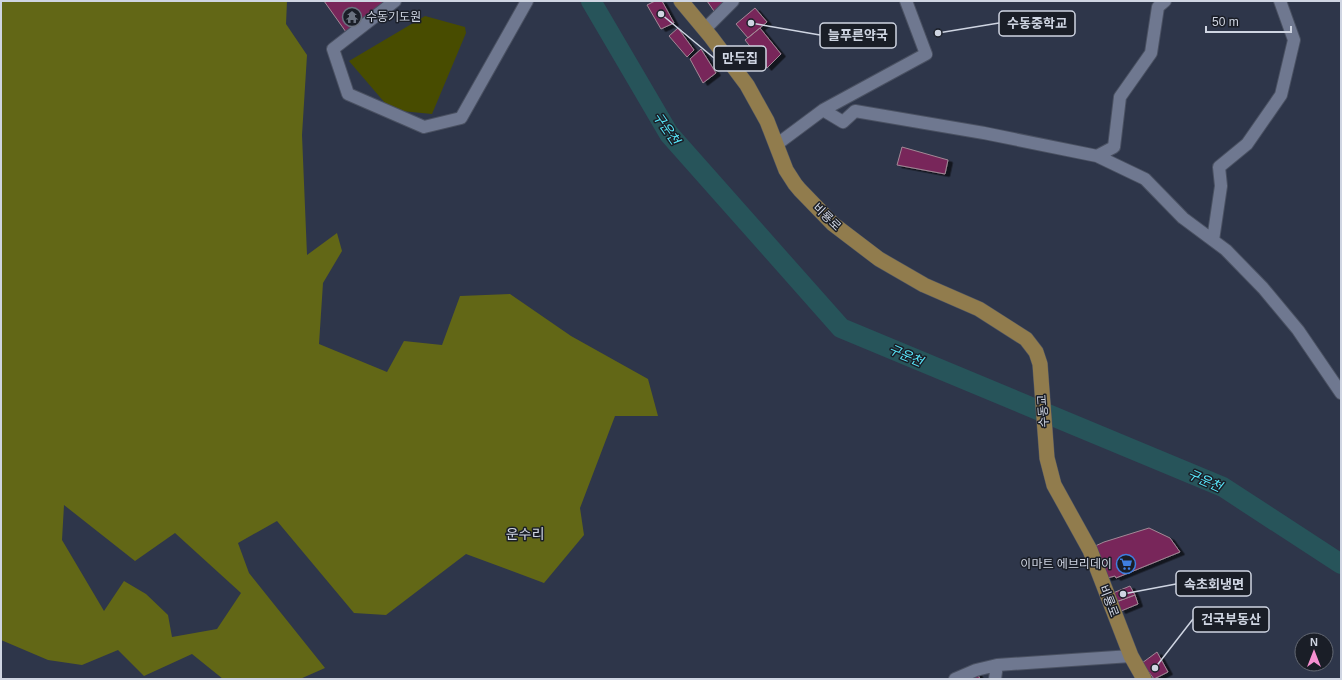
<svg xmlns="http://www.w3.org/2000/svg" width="1342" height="680" font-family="Helvetica,'Noto Sans KR',sans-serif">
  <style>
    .green { fill: #484c00 }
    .forest { fill: #626716; fill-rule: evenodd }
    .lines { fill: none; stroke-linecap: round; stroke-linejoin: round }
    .river { stroke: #27545a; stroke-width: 20 }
    .building { fill: #78285a; stroke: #a28896; filter: url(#shadow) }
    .minor-casing { stroke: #4a5162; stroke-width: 14 }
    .major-casing { stroke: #4a5162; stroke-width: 16 }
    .minor { stroke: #6f7890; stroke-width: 12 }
    .major { stroke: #917c4d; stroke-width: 15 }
    .labels { text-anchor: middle; stroke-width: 3; stroke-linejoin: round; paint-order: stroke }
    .poi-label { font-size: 12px; fill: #cfd5e2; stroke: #1a1e27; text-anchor: start }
    .street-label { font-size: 12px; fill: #cfd5e2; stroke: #1a1e27 }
    .water-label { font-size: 13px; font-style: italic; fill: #58e8fc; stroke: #1a1e27 }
    .quarter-label { font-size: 14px; fill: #cfd5e2; stroke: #1a1e27 }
    .leader { fill: none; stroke: #cfd5e2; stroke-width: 1.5 }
    .callout-dot { fill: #cfd5e2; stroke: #1a1e27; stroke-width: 1.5 }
    .callout { fill: #1a1e27; stroke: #cfd5e2; stroke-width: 1.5 }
    .callout-label { font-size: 13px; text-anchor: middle; font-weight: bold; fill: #cfd5e2 }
  </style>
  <defs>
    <filter id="shadow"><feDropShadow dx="4.5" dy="2.5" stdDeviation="0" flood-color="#0009"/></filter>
  </defs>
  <rect width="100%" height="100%" fill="#2e364a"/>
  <path class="green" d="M425,16L465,27L466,33L432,114L391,110L349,61Z"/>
  <path class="forest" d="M1,1H287L286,24L307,55L302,135L307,255L337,233L342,251L323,283L319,344L387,372L404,341L442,345L460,296L510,294L571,336L648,379L658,416H615L580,508L584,535L544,583L466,554L386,615L354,613L277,521L238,543L249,573L325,668L300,679H223L192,654L144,676L118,650L82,665L48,660L1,640ZM64,505L135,561L175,533L241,593L217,629L172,637L168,615L146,594L124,581L104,611L62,540Z"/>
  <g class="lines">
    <path class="river" d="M591,1L669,134L841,328L1223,487L1341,564"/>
  </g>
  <path class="building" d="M324,1H391L346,32Z
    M655,1H662L674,23L661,29L647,5Z
    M707,1H727L716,14Z
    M755,8L767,22L748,38L736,24Z
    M678,28L694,50L687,57L669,36Z
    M760,28L781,54L767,68L745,40Z
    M701,49L716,73L703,83L690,59Z
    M902,147L948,160L945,174L897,165Z
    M1149,528L1170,538L1180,552L1116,578L1115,576L1107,578L1093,547L1104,542Z
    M1130,586L1135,595L1116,602L1113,593Z
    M1135,595L1138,604L1121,611L1116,602Z
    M1157,652L1168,672L1154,679L1142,663Z
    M976,671L980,679H960Z"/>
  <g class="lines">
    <defs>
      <path id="minor" d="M395,1L333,49L348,94L424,127L461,118L527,1
        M705,29L733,1
        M823,110L843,122L855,111L984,133L1097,156L1145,179L1183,218L1226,250L1263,288L1298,330L1341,393
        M776,145L823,110L926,54L906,1
        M1097,156L1114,147L1120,97L1151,53L1158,7L1165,1
        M1213,240L1221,186L1219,167L1247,144L1281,95L1294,40L1280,1
        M955,679L976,670L997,665L1131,656
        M995,679L997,665"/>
      <path id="major" d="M681,1L711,37L747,85L767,121L786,170L795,184L800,190L833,224L879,259L924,285L979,309L1026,339L1036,352L1040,364L1047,458L1054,485L1090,550L1131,656L1144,679"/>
    </defs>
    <use href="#minor" class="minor-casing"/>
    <use href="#major" class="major-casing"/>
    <use href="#minor" class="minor"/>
    <use href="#major" class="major"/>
  </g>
  <defs>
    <symbol id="temple-ring" viewBox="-11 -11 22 22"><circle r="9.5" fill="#1a1e27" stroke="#6b7280" stroke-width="1.5"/><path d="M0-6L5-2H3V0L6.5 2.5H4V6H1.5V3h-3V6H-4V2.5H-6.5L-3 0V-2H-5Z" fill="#6b7280"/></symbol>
    <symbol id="supermarket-ring" viewBox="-11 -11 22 22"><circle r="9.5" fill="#1a1e27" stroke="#3f7fe0" stroke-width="1.5"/><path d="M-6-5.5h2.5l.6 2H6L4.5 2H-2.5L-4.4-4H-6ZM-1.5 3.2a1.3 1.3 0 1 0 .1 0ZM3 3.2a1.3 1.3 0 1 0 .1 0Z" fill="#3f7fe0"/></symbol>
  </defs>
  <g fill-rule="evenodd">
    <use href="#temple-ring" x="341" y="6" width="22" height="22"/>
    <use href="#supermarket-ring" x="1115" y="553" width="22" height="22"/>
  </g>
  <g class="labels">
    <g class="poi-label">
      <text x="366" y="21">수동기도원</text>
      <text x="1112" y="568" text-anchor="end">이마트 에브리데이</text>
    </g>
    <g class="street-label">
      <text transform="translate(827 217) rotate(44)" y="4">비룡로</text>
      <text transform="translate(1043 411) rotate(-94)" y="4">수동교</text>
      <text transform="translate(1109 601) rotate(69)" y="4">비룡로</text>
    </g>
    <g class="water-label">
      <text transform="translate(667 128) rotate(55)" y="5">구운천</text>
      <text transform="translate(906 355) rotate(23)" y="5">구운천</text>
      <text transform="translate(1205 480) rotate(24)" y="5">구운천</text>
    </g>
    <g class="quarter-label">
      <text x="525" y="539">운수리</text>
    </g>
  </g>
  <path class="leader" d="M938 33L999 23M751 23L820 35M661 14L714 58M1123 594L1176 584M1155 668L1193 619"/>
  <g class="callout-dot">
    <circle cx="938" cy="33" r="4"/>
    <circle cx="751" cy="23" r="4"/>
    <circle cx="661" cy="14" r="4"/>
    <circle cx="1123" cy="594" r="4"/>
    <circle cx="1155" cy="668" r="4"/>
  </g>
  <g class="callout">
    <rect x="999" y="11" width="76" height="25" rx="4"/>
    <rect x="820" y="23" width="76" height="25" rx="4"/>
    <rect x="714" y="46" width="52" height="25" rx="4"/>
    <rect x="1176" y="571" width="75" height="25" rx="4"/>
    <rect x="1193" y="607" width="76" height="25" rx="4"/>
  </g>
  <g class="callout-label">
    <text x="1037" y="28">수동중학교</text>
    <text x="858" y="40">늘푸른약국</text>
    <text x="740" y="63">만두집</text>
    <text x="1214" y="589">속초회냉면</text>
    <text x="1231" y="624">건국부동산</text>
  </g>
  <rect width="1342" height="680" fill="none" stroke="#cfd5e2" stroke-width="4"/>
  <g transform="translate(1314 652)"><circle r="19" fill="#1a1e27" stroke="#626772"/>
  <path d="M0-3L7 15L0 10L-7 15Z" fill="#f690d1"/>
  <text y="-6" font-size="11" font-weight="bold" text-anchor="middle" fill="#cfd5e2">N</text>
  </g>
  <path d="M1206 26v6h85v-6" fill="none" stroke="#cfd5e2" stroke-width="2"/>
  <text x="1212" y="26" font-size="12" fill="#cfd5e2" stroke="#1a1e27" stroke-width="3" paint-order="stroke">50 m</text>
</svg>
